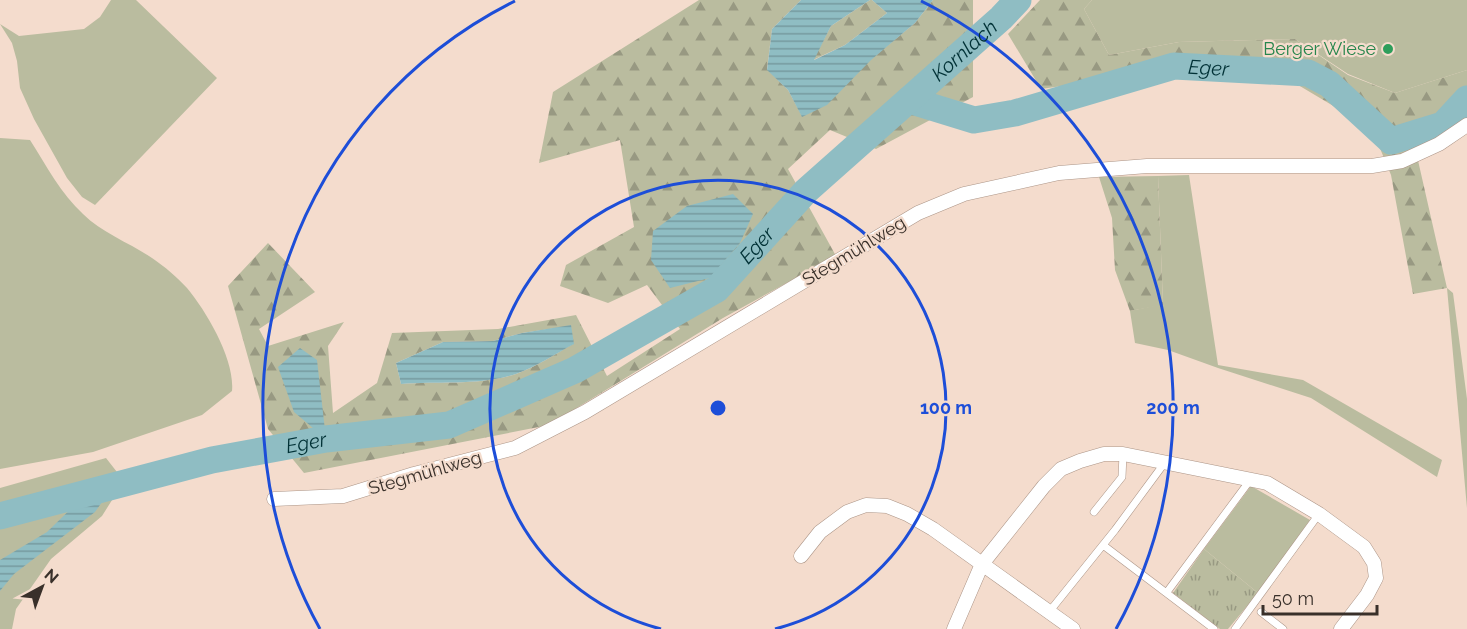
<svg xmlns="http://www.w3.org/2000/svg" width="1467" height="629" font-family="Raleway,sans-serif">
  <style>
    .grass { fill: #babc9f }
    .forest { fill: url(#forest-firs); fill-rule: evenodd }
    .park { fill: url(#park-tufts) }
    .water { fill: url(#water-rules) }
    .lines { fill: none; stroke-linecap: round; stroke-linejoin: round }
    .river { stroke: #8fbdc3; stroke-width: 27 }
    .service-casing { stroke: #ac9587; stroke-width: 8 }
    .minor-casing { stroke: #ac9587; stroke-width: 15 }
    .service { stroke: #fff; stroke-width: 7 }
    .minor { stroke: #fff; stroke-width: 14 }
    .ring { fill: none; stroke: #1d4ed8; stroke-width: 3 }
    .leisure-dot { fill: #2e9e5b; stroke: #f4dccd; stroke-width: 2 }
    .labels { text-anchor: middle; stroke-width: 4.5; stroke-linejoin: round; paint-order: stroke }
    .leisure-label { font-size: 18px; fill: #27864d; stroke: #f4dccd; text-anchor: end }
    .street-label { font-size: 18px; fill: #39302a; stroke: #f4dccd }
    .water-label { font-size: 20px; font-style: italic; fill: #013136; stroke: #f4dccd }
    .centre { fill: #1d4ed8; stroke: #f4dccd; stroke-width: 3 }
    .ring-label { font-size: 18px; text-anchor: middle; font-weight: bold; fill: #1d4ed8; stroke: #f4dccd; stroke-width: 4.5; stroke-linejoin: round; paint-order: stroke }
  </style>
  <defs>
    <pattern id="forest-firs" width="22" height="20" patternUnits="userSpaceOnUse" patternTransform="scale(1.5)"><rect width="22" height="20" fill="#babc9f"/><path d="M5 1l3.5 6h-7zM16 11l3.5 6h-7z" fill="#989982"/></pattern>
    <pattern id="park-tufts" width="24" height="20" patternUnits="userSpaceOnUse" patternTransform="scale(1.5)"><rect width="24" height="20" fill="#babc9f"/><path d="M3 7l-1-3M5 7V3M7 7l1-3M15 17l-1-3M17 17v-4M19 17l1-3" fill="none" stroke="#989982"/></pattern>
    <pattern id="water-rules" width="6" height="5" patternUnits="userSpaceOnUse" patternTransform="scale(1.5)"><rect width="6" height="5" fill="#8fbdc3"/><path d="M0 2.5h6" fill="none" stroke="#769a9f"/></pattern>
  </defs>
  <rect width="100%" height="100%" fill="#f4dccd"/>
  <path class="grass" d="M111,0H136L217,78L95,205L82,197L67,178L34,119L20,88L17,61L12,43L0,24L19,36L84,29L100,17Z
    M1092,0H1467V70L1395,93L1348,74L1295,39L1179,42L1109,55L1084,9Z
    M0,138L30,140C46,165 61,194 83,214C102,233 130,243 152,258C164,266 178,278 187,288C207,312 235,360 232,391L202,415L93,452L0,469Z
    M1189,175L1218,365L1303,380L1442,460L1437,477L1311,398L1218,368L1168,350L1135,343L1130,311L1163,304L1158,176Z
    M1447,288L1453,293L1467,399V508Z
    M106,458L124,481L102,516L51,559L16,609L12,629H0V488Z
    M1251,486L1310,520L1258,593L1204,549Z"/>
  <path class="forest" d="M699,0H801L772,29L767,69L788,90L802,116L915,23L933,0H973V97L876,149L830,130L788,169L836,256L723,318L549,425L304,473L268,429L228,286L268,243L315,292L259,329L268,346L344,322L328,346L333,413L377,383L392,333L498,329L576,315L607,376L680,329L647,285L608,303L560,286L566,265L634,227L620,140L539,163L553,92ZM570,326L573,344C555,354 536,367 516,374C479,386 439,381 401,384L396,363L443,342L493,341L522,333Z
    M870,0H872L887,13L845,45L813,60L831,26Z
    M1040,0H1092L1084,9L1109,55L1179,42L1295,39L1348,75L1395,93L1467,70V114L1417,156L1447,288L1413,294L1391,175L1372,129L1283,76L1175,70L1041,89L1008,34Z
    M1158,176L1163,305L1130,311L1115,270L1112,218L1099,177Z"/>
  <path class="park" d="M1204,549L1258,593L1228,629H1220L1173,593Z"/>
  <path class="water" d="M801,0H870L831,26L814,60L845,45L887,13L872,0H933L915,23L871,60L827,105L802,117L788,90L767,70L772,29Z
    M733,194L753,214L740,243L710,278L670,288L651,260L653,231L687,206Z
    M571,325L574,344C555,354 536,367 516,374C479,386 439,381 401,384L396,363L443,342L493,341L522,333Z
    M300,348L317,360L326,439L294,412L278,367Z
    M112,488L95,512L14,574L0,591V560L47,532L85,495Z"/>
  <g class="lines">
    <g class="river">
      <path id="s1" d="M909,100L974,120L1015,113L1174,66L1308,73L1329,84L1391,141L1443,125L1467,99"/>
      <path id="s2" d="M0,516L212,460L326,439L449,425L575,370L717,289L806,191L1001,18L1018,0"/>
    </g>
    <defs>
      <path id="service" d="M1094,512L1122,477L1123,454
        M1103,545L1214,629
        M1167,592L1251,479
        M1049,612L1115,530L1166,461
        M1261,612L1283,629
        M1235,629L1319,514"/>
      <path id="minor" d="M274,499L343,496L414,474L515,448L585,412L918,213L964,194L1059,173L1147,166H1372L1402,161L1439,144L1467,125
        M801,556L820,532L847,512L866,505L887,506L907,514L933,529L1073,629
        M954,629L982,564L1044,486L1061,469L1080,461L1104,454H1123L1267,483L1319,514L1364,547L1374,563L1376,578L1367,595L1341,629"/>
    </defs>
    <use href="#service" class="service-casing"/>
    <use href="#minor" class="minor-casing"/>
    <use href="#service" class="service"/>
    <use href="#minor" class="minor"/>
  </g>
  <g class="ring">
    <path d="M661 629A228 228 0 1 1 775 629"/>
    <path d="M320 629A455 455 0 0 1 515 1M921 1A455 455 0 0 1 1116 629"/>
  </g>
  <circle class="leisure-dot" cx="1388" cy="49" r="6"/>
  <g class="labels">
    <g class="leisure-label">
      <text x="1376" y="55">Berger Wiese</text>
    </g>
    <g class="street-label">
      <text transform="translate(854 251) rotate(-31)" y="6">Stegmühlweg</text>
      <text transform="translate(425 473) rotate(-16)" y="6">Stegmühlweg</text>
    </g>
    <g class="water-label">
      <text dy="7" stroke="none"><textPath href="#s2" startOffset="1104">Kornlach</textPath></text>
      <text dy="7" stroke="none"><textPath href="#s1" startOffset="310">Eger</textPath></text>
      <text dy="7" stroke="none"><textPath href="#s2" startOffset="819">Eger</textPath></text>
      <text dy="7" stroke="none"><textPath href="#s2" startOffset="315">Eger</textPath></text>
    </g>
  </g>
  <circle cx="718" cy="408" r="9" class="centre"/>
  <g class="ring-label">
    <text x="946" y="414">100 m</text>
    <text x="1173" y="414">200 m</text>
  </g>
  <g transform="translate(42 587) rotate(41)" stroke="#f4dccd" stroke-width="4.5" paint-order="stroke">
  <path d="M0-4.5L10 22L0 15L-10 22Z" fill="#39302a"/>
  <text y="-9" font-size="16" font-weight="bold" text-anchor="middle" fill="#39302a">N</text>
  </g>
  <path d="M1263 605v9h114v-9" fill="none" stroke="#39302a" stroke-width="3"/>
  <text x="1272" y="605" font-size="18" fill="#39302a" stroke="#f4dccd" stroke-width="4.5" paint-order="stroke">50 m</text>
</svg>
